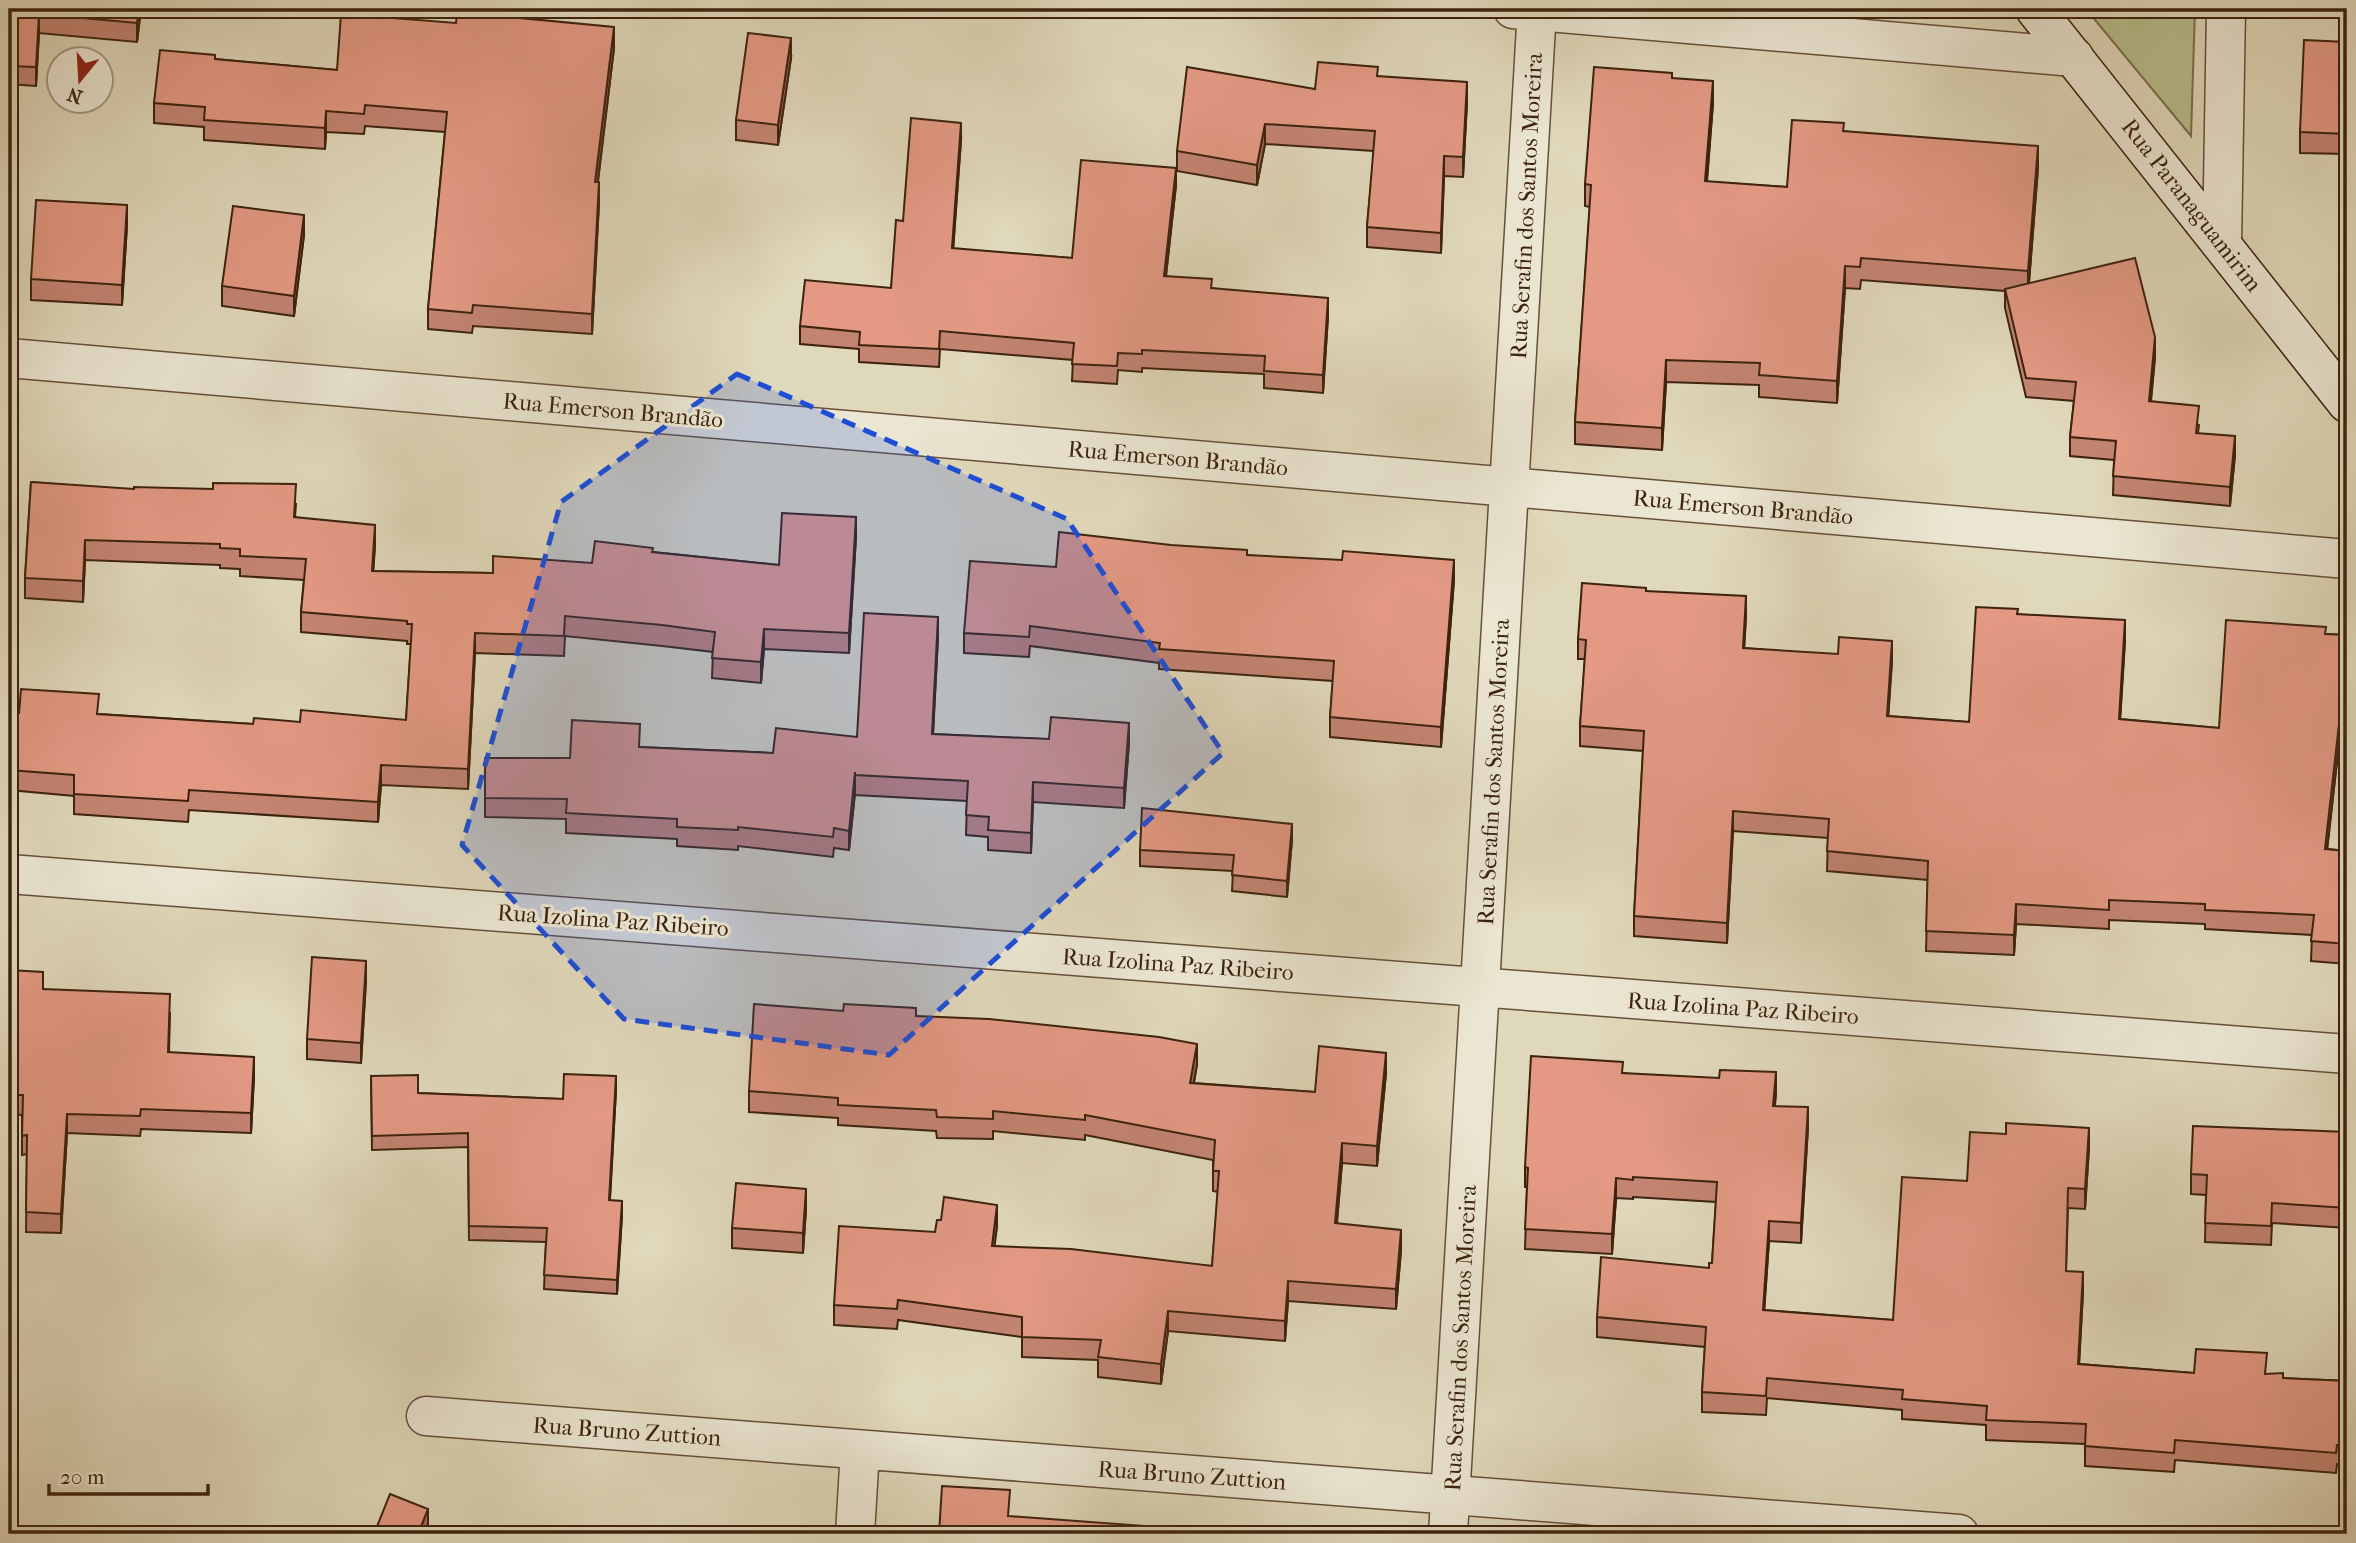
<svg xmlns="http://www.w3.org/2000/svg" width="2356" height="1543" font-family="'IM FELL French Canon',serif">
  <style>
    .green { fill: #b8bd8c; stroke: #7a704d; stroke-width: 2 }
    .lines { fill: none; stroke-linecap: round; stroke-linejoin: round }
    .street-casing { stroke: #665039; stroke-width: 41 }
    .secondary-casing { stroke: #3d230e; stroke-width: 41 }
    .street { stroke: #ebe6d2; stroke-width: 38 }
    .secondary { stroke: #ebe6d2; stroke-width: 38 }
    .wall { fill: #c38472; stroke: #3d230e; stroke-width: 2 }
    .shaded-wall { fill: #9f6b5c; stroke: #3d230e; stroke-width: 2 }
    .building { fill: #e39984; stroke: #3d230e; stroke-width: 2 }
    .marked { fill: #1d4ed8; fill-opacity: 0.2; stroke: #1d4ed8; stroke-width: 5; stroke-dasharray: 14 9; stroke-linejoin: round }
    .labels { text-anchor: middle; stroke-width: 6; stroke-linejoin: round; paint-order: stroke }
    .street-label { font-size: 23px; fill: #3d230e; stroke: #ebe6d2 }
  </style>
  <rect width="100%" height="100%" fill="#e0d8ba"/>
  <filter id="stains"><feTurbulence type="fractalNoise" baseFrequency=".00286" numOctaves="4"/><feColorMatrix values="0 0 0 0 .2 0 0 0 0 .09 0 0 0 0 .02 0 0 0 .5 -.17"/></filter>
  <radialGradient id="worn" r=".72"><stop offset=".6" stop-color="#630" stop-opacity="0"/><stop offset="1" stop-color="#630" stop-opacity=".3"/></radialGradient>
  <path class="green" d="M2086,9H2195L2191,136Z"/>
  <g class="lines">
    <defs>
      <path id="street" d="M1513,9L2074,57
        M2222,243L2226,9
        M9,358L2347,559
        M9,874L2347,1054
        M426,1416L1959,1534
        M855,1534L860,1450
        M1448,1534L1537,9"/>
      <path id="secondary" d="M2035,9L2347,403"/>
    </defs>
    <use href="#street" class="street-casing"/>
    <use href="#secondary" class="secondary-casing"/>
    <use href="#street" class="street"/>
    <use href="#secondary" class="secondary"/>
  </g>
  <path class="wall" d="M9,9H141L137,42L39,33L36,86L9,84Z
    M2347,42V154L2300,153V132Z
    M614,48L598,182L599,203L592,334L473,326L472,333L428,329V309L445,132L365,126L364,134L326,132L325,149L204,140V127L154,123V103L215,59L337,70Z
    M791,58L778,145L736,140V120Z
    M1378,76L1467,102L1463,177L1444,176L1441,253L1367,247V227L1374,151L1265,144L1257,185L1177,171V151L1315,89Z
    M1672,78L1713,103L1707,182L1787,187L1844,131L2038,168L2029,284L2155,357L2151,401L2199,425L2198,433L2235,455L2230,506L2113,495L2114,460L2070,456V437L2074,401L2026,397L2005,308V291L1861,280L1860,289L1845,288L1837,403L1759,397V385L1666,382L1662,450L1575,444V422L1590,207L1585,206V184Z
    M961,140L953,249L1072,258L1176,185L1166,276L1212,288L1328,316L1323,393L1264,388V374L1142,368V372L1118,370L1117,384L1072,381L1073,360L940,349L939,367L859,362V349L800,344V326L891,288L903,221Z
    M127,225L122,305L31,300V279Z
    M304,235L294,316L222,306V286Z
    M31,482L296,504L295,517L375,545L373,571L493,573L592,563L653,552L779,565L856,537L849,653L764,649L761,683L712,678L713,652L662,646L565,636L564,656L475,653L468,789L381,785L378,822L189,810L188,822L74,814V796L9,790V724L99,714L253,724L406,720L411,644H407V641L301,632V612L304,580L240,576V569L220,568V565L85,560L83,602L25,598V578Z
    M1247,555L1454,580L1441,747L1330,737V717L1333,681L1159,669V663L1030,646L1029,657L964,653V633Z
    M1646,591L1746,616L1744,648L1892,661L1888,716L1969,722L2018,614L2125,640L2120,719L2219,728L2326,634L2347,635V726H2341L2327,849L2347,851V964L2311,961L2312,935L2205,929V924L2109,920V929L2016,924L2014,955L1926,951L1928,880L1827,871L1828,838L1733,831L1727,943L1634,936V916L1643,751L1580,746V726L1585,659H1578V639Z
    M938,637L933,734L1129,743L1124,808L1033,802L1031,853L988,850V837L966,835L967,801L855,795V793L849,850L834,848L833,857L738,846V850L677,846V839L566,833V819L485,817V758H570L640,747L773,753L857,737Z
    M1292,840L1287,897L1232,891L1233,871L1140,866V850Z
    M9,970L43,989L170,1013L169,1052L254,1077L251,1133L141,1129L140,1136L67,1133L61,1233L26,1232L27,1154L22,1155V1115L9,1114Z
    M366,981L361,1063L307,1059V1039Z
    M843,1011L916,1016L1197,1064L1194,1083L1315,1092L1386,1073L1377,1166L1342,1163L1337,1223L1401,1250L1396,1309L1288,1301L1285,1341L1168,1331L1161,1384L1098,1377V1360L1022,1357V1337L898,1320L897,1329L834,1325V1305L935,1232L997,1226L994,1246L1212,1266L1218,1192L1213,1191V1160L1085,1135V1140L993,1131V1139L937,1138L936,1131L838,1125V1118L749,1112V1091Z
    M1623,1073L1776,1092L1775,1106L1808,1127L1801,1243L1769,1241L1764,1310L1893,1320L1967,1181L2089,1148L2085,1209L2068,1208L2066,1271L2083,1292L2079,1364L2194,1373L2266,1374L2283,1378L2347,1381V1465L2337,1464L2336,1473L2175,1460L2174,1472L2085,1466V1444L1986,1440V1425L1902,1419V1410L1767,1398L1766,1415L1702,1412V1392L1705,1347L1597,1337V1317L1709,1268L1712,1263L1716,1202L1633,1197V1199L1616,1198L1612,1254L1525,1249L1527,1187H1525V1167Z
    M371,1076L418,1093L563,1099L616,1090L610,1200L622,1215L617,1294L544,1289L546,1242L469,1240L468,1147L372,1150Z
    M2347,1132V1228L2272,1223L2271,1245L2205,1242L2206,1195L2191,1194V1174Z
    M806,1209L803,1253L732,1248V1228Z"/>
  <path class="shaded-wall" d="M139,9H141L137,42V23Z
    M39,14V33L36,86V67Z
    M614,27V48L595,203V182Z
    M791,38V58L778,145V125Z
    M1713,81V103L1705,203V181Z
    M1467,82V102L1463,177V157Z
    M326,111V132L325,149V128Z
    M961,123V140L952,266V248Z
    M1265,124V144L1257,185V165Z
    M2038,146V168L2028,293V271Z
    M1444,156V176L1441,253V233Z
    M1176,168V185L1164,293V276Z
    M599,182V203L592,334V314Z
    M127,205V225L122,305V285Z
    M304,215V235L294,316V296Z
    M1845,266V288L1837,403V381Z
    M1328,298V316L1323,393V375Z
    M2155,337V357L2149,420V401Z
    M1666,360V382L1662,450V428Z
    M2235,436V455L2230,506V487Z
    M856,517V537L849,653V633Z
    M375,525V545L372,592V571Z
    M85,540V560L83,602V581Z
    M1454,560V580L1441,747V727Z
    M1746,596V616L1743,668V648Z
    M938,617V637L932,754V734Z
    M2125,620V640L2119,739V719Z
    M764,629V649L761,683V662Z
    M475,633V653L468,789V769Z
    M1892,641V661L1887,736V716Z
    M2341,706V726L2325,869V849Z
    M1129,723V743L1124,808V788Z
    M381,765V785L378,822V802Z
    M855,772V793L849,850V831Z
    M1033,782V802L1031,853V833Z
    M1733,811V831L1727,943V923Z
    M1292,824V840L1287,897V881Z
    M2016,904V924L2014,955V935Z
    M366,961V981L361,1063V1043Z
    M1197,1044V1064L1190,1103V1083Z
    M1386,1053V1073L1377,1166V1146Z
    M254,1057V1077L251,1133V1113Z
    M1776,1072V1092L1773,1126V1106Z
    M616,1076V1090L609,1214V1200Z
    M1808,1107V1127L1801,1243V1223Z
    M67,1114V1133L61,1233V1214Z
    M2089,1128V1148L2085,1209V1189Z
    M1342,1143V1163L1335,1243V1223Z
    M1616,1178V1198L1612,1254V1234Z
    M806,1189V1209L803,1253V1233Z
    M622,1201V1215L617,1294V1280Z
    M997,1205V1226L992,1267V1246Z
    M1769,1221V1241L1763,1330V1310Z
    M1401,1230V1250L1396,1309V1289Z
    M2083,1272V1292L2078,1384V1364Z
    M1288,1281V1301L1285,1341V1321Z
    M1168,1311V1331L1161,1384V1364Z
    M428,1509V1529L426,1534H418Z"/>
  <path class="building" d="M9,9H139L137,23L39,14L36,67L9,66Z
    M457,12L614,27L595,182H599L592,314L473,305L472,313L428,309L447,112L365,105L364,114L326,111L325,128L204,120L205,107L154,103L160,50L215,55V59L337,70L341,14L456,23Z
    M748,33L791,38L778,125L736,120Z
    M2304,40L2347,42V134L2300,132Z
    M1318,62L1378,67L1377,76L1467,82L1463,157L1444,156L1441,233L1367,227L1375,131L1265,124L1257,165L1177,151L1187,67L1315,89Z
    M1594,67L1672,73V78L1713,81L1705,181L1787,187L1792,120L1844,123L1843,131L2038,146L2028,271L1861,258L1860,267L1845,266L1837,381L1759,375L1760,363L1666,360L1662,428L1575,422L1591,185L1585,184Z
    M911,118L961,123L952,248L1072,258L1081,160L1176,168L1164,276L1212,279L1211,288L1328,298L1323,375L1264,371L1265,356L1142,350V354L1118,353L1117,366L1072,364L1074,343L940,331L939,349L859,345L860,332L800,326L805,280L891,288L896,220L903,221Z
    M36,200L127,205L122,285L31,279Z
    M233,206L304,215L294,296L222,286Z
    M2135,258L2155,337L2149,401L2199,406L2196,433L2235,436L2230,487L2113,476L2116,441L2070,437L2076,382L2026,378L2005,289Z
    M31,482L134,489V487L213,489V483L296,484L294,517L375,525L372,571L493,573V556L592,563L595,541L653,548L652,552L779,565L782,513L856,517L849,633L764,629L761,662L712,658L715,632L662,625L565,616L564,636L475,633L468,769L381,765L378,802L189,790L188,801L74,794V775L9,770V724L12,725V713H19L21,689L99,694L97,714L253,724L254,718L300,722L301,710L406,720L412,624H407V621L301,612L306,559L240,556V549L220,548V544L85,540L83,581L25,578Z
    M1059,532L1171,545L1247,550V555L1342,560L1343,551L1454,560L1441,727L1330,717L1334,661L1159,649L1160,643L1030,626L1029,637L964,633L970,561L1056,567Z
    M1582,583L1646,588V591L1746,596L1743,648L1838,654L1839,637L1892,641L1887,716L1969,722L1976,607L2018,609L2017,614L2125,620L2119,719L2219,728L2226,620L2326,627L2325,634L2347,635V706H2341L2325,849L2347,851V944L2311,941L2314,915L2205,910V904L2109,900V910L2016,904L2014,935L1926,931L1928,861L1827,851L1829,819L1733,811L1727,923L1634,916L1644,731L1580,726L1586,640L1578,639Z
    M864,613L938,617L932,734L1049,739L1051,717L1129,723L1124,788L1033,782L1031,833L988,830L989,817L966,815L968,781L855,775V772L849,831L834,828L833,837L738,827V830L677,827V819L566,813L567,799L485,798V758H570L572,720L640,724L639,747L773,753L776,728L857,737Z
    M1142,808L1292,824L1287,881L1232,875L1234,855L1140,850Z
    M312,957L366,961L361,1043L307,1039Z
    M9,970L43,972V989L170,994L168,1052L254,1057L251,1113L141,1109L140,1116L67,1114L61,1214L26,1212L27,1135L22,1136L23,1095H9Z
    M754,1004L843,1011L844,1004L916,1008V1016L989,1019L1159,1037L1197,1044L1190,1083L1315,1092L1319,1046L1386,1053L1377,1146L1342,1143L1335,1223L1401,1230L1396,1289L1288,1281L1285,1321L1168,1311L1161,1364L1098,1357L1101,1340L1022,1337V1317L898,1300L897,1309L834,1305L839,1226L935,1232L937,1220H941L944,1197L997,1205L992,1246L1071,1249L1212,1266L1219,1171H1213L1215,1140L1085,1115V1120L993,1111V1119L937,1117L936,1110L838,1105V1098L749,1091Z
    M1531,1056L1623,1062L1622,1073L1719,1078L1720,1070L1776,1072L1773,1106L1808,1107L1801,1223L1769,1221L1763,1310L1893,1320L1902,1177L1967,1181L1970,1132L2006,1134V1123L2089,1128L2085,1189L2068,1188L2066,1271L2083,1272L2078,1364L2194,1373L2196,1349L2267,1353L2265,1374L2283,1373V1378L2347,1381V1445H2337L2336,1453L2175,1440L2174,1453L2085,1446L2086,1424L1986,1420L1987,1406L1902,1399L1903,1390L1767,1378L1766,1396L1702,1392L1706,1327L1597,1317L1601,1257L1709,1268V1263H1712L1717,1182L1633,1177V1180L1616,1178L1612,1234L1525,1229L1528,1168L1525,1167Z
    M564,1074L616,1076L609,1200L622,1201L617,1280L544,1275L547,1228L469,1226L468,1133L372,1136L371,1076L418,1075V1093L563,1099Z
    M2193,1126L2347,1132V1208L2272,1203L2271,1226L2205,1223L2207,1175L2191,1174Z
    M736,1183L806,1189L803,1233L732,1228Z
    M942,1486L1010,1490L1008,1516L1158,1527V1531L1244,1534H939Z
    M390,1494L428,1509L418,1534H374Z"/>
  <path class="marked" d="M737,374L1067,519L1223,753L889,1055L624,1019L462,845L561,502Z"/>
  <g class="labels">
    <g class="street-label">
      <text transform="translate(2192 205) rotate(52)" y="8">Rua Paranaguamirim</text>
      <text transform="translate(1526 206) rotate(-87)" y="8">Rua Serafin dos Santos Moreira</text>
      <text transform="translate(613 410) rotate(5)" y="8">Rua Emerson Brandão</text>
      <text transform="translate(1178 458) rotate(5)" y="8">Rua Emerson Brandão</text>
      <text transform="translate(1743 507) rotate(5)" y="8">Rua Emerson Brandão</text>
      <text transform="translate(1493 772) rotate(-87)" y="8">Rua Serafin dos Santos Moreira</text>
      <text transform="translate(613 920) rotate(4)" y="8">Rua Izolina Paz Ribeiro</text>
      <text transform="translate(1178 964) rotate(4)" y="8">Rua Izolina Paz Ribeiro</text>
      <text transform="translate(1743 1008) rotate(4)" y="8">Rua Izolina Paz Ribeiro</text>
      <text transform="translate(1460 1338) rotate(-87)" y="8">Rua Serafin dos Santos Moreira</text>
      <text transform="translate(627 1431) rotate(4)" y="8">Rua Bruno Zuttion</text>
      <text transform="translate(1192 1475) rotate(4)" y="8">Rua Bruno Zuttion</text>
    </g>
  </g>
  <rect width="2356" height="1543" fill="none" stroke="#e0d8ba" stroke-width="35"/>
  <rect x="10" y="10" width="2335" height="1522" fill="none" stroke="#3d230e" stroke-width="3.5"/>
  <rect x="18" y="18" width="2321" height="1508" fill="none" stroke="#3d230e" stroke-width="2"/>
  <g transform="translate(80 80) rotate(198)"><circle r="33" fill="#ebe6d2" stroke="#a59884" stroke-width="2"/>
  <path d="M0-5L12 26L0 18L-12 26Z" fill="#8f2418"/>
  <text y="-10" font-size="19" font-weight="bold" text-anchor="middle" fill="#3d230e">N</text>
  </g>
  <path d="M49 1484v10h159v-10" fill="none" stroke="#3d230e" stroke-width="3.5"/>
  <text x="60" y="1484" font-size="21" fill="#3d230e" stroke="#ebe6d2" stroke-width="5" paint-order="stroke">20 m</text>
  <rect width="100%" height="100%" filter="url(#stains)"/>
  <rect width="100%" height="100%" fill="url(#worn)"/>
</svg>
